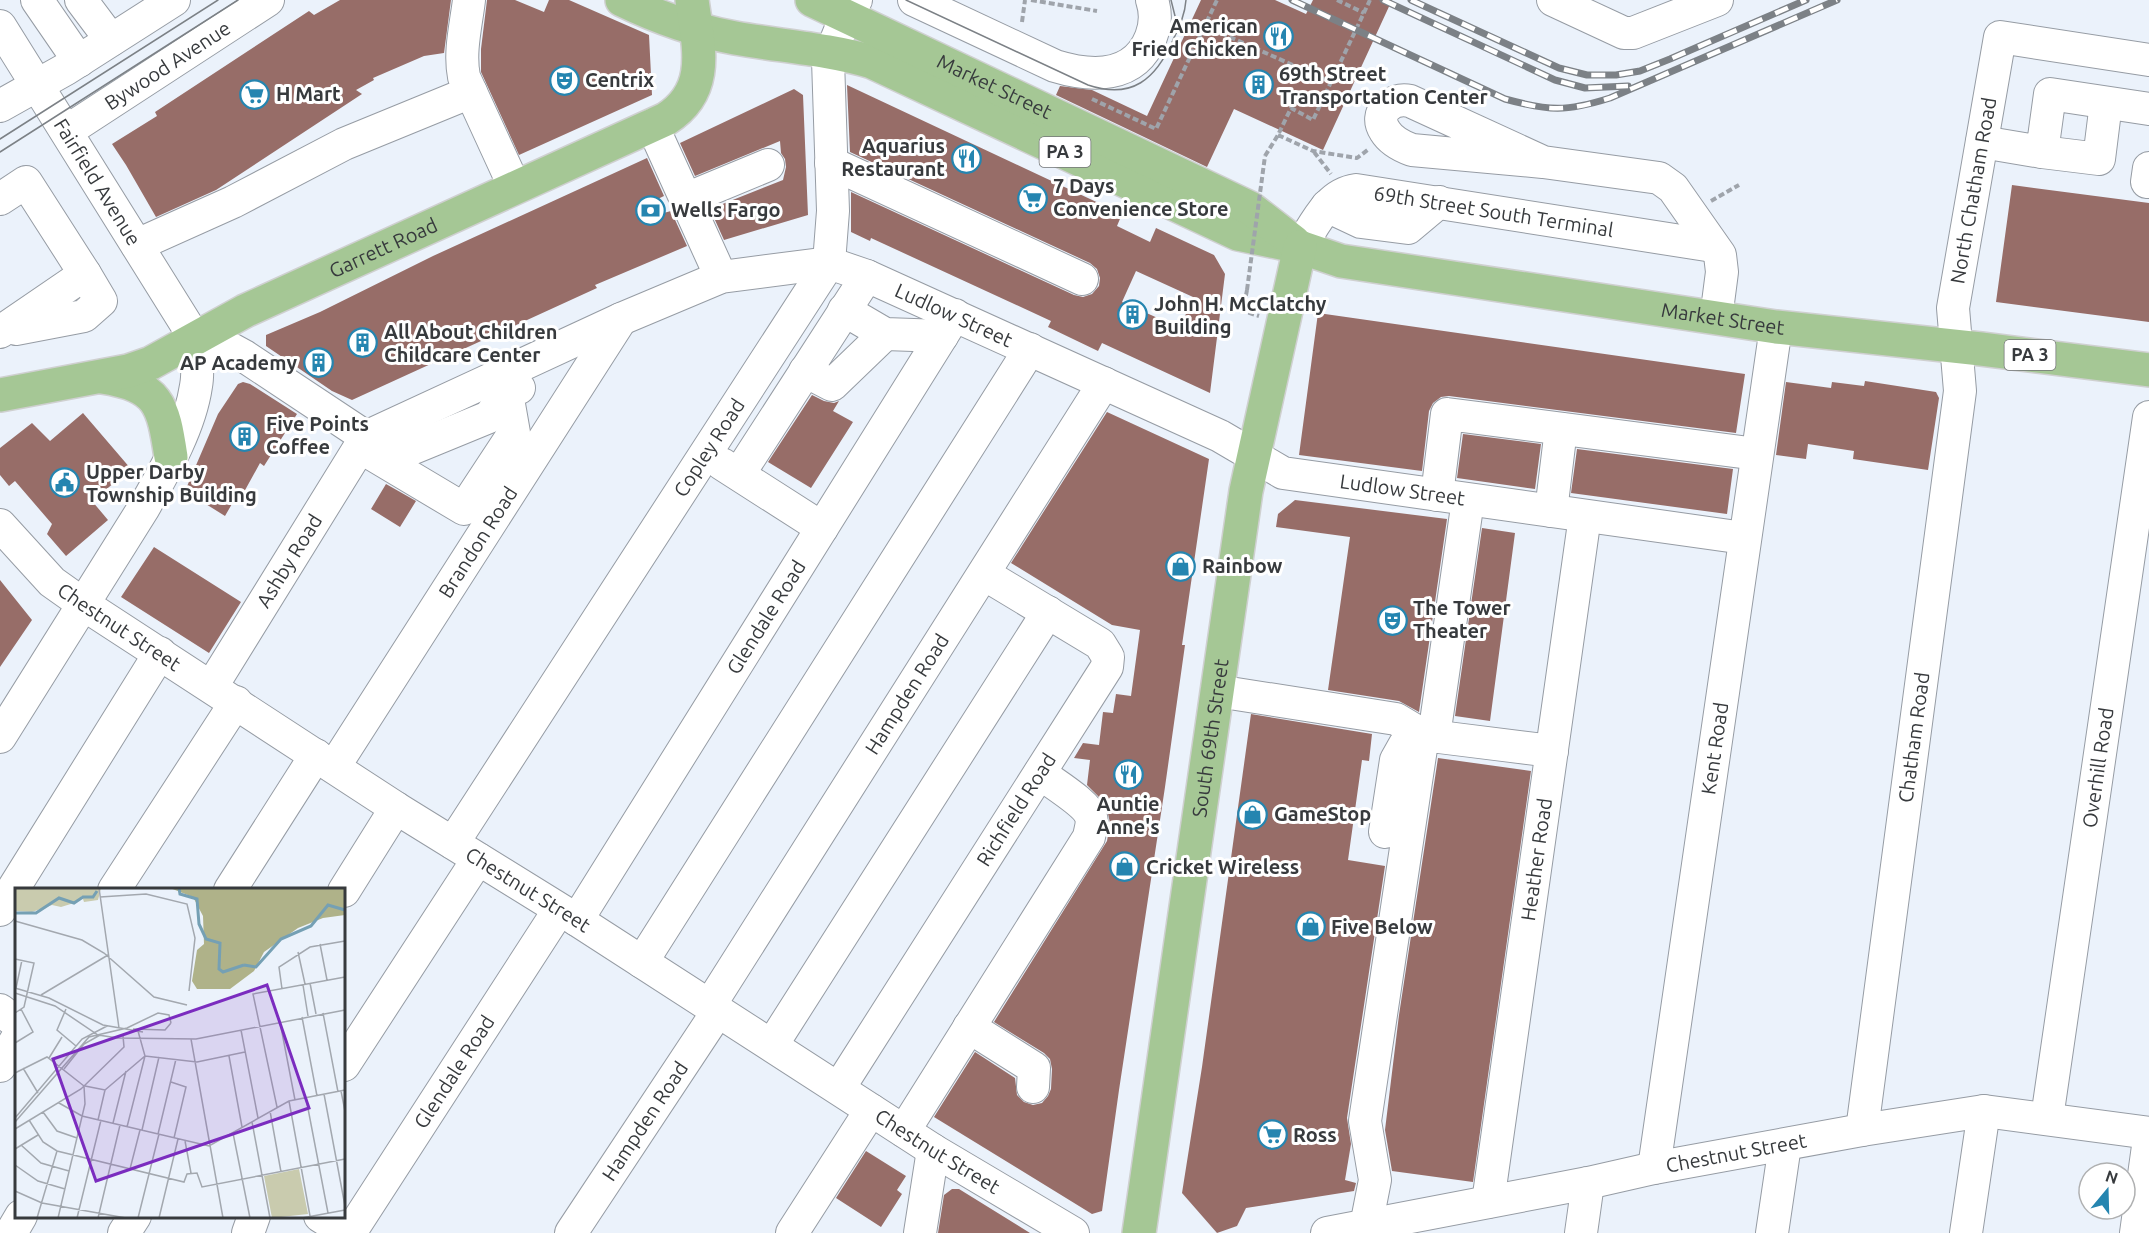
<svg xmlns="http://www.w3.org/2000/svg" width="2149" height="1233" font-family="Ubuntu,sans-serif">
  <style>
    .building { fill: #976d68; fill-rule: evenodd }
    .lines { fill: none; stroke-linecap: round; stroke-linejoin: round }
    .minor-casing { stroke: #969ca4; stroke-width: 34 }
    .major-casing { stroke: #cfd0d0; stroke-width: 36 }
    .path { stroke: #9fa4ab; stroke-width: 4; stroke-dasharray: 6 3; stroke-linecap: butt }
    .minor { stroke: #fff; stroke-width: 32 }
    .major { stroke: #a5c795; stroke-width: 33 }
    .tram { stroke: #7c8186; stroke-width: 1.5 }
    .rail-casing { stroke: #7c8186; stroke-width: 7 }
    .rail { stroke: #fff; stroke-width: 4.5; stroke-dasharray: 14; stroke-linecap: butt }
    .path-bridge { stroke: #9fa4ab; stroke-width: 4; stroke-dasharray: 6 3; stroke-linecap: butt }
    .labels { text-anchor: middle; stroke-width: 6; stroke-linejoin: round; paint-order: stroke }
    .shield { fill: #fff; stroke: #737577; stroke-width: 1.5 }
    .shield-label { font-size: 18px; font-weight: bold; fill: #373a3d }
    .poi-label { font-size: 20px; font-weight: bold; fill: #373a3d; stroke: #fff; text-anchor: start }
    .street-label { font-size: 20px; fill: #373a3d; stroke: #fff }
    .inset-river { fill: none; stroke: #75a0b4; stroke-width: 3 }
    .inset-road { fill: none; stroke: #a3a8af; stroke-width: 1.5 }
    .view { fill: #7b2cbf; fill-opacity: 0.15; stroke: #7b2cbf; stroke-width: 3 }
    .inset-edge { fill: none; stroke: #373a3d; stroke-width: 3 }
  </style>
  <rect width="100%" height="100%" fill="#ebf2fb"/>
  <path class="building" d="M340,0H451L444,53L424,56L373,78L374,80L356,90L362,94L216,190L156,217L126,165L112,144L157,116L155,112L309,11L314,15Z
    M487,0H515L544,12L549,0H569L649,35L652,95L519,155L481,72V49Z
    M1201,0H1275L1306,14L1313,0H1392L1323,150L1234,109L1207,167L1056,95L1060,86L1092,90L1147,116Z
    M847,85L1122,214L1117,226L1150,242L1156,228L1214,255L1225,274L1210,393L1102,343L1098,351L1048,327L1051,321L871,238L870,241L851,232V192L1074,295L1083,297L1092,294L1099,286L1100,278L1097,269L1090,263L850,152ZM1136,271L1193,297L1180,328L1122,302Z
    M794,89L803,95L808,215L724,240L710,209L783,180L786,167L785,159L781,153L780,141L695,176L680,143Z
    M647,158L664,196L641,207L645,218L671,211L687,246L595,285L597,288L352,400L332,391L266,346V335L320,312L433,256Z
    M2012,185L2149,203V322L1996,302Z
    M1318,313L1745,374L1736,433L1449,396L1441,397L1433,403L1429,411L1422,471L1299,455Z
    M1865,381L1936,392L1939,398L1928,470L1853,459L1854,451L1808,444L1806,459L1776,455L1786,382L1831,388L1832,382L1864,386Z
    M243,382L250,384L297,414L264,466L260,463L244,492L240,490L225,516L185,491L218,414L238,384Z
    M812,395L824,401L834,403L839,401L833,411L853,422L811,488L768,462Z
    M1107,412L1209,459L1182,645H1185L1165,787L1119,1090L1102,1211L1092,1214L934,1117L975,1052L1015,1078L1017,1095L1024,1102L1033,1105L1042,1103L1048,1096L1051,1089L1052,1069L1050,1059L1044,1053L994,1022L1107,841L1110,823L1107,809L1102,800L1087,785L1090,760L1074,758L1083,743L1099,745L1103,712L1113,713L1116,694L1131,696L1140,630L1112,625L1011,563Z
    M83,413L131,469L92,501L108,520L66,556L47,534L52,524L15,481L9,486L0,475V448L32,423L50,441Z
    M1463,434L1541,444L1535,489L1457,478Z
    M1577,449L1733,469L1727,514L1571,493Z
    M386,484L416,501L400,527L371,509Z
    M1295,500L1447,519L1419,712L1399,701L1328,690L1350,537L1276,527L1278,514Z
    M1482,528L1515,533L1490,721L1455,716Z
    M154,547L241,602L209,653L121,597Z
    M0,580L32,620L0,667Z
    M1251,714L1372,734L1369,761L1362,760L1348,860L1385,866L1347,1118L1351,1144L1345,1180L1356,1183L1354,1191L1246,1208L1237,1226L1217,1233L1182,1193L1202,1067Z
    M1438,758L1531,771L1473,1182L1392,1171L1385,1130L1399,1015Z
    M866,1151L906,1176L897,1190L902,1194L881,1227L836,1198Z
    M952,1189H959L1030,1233H938L944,1195Z"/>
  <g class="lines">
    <defs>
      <g id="minor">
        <path d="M37,0L79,61"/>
        <path d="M81,0L111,40"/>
        <path d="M469,0C466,25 459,52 464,77L515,188"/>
        <path d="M914,0L1055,66C1091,77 1135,79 1151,37C1156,24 1156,12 1152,0"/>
        <path d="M1553,0L1624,33H1633L1717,0"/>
        <path id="s1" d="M0,26L196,340C196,355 199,371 196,386C190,428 164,472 143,509L0,737"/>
        <path d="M0,106L66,69L174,0"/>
        <path d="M652,125L721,277"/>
        <path id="s2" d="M67,131L268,0"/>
        <path d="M1982,142L2042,152L2050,94L2149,109"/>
        <path d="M2042,152L2099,159L2106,103"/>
        <path d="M1543,162L1410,101C1391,97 1373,113 1385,131C1391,141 1401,146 1412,150L1543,162L1659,178L1673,188L1720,255L1722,272L1716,318"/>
        <path d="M831,163L1082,279"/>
        <path d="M2147,182L2149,168"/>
        <path d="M0,199L26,182L85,274L0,332"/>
        <path d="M686,199L768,165"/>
        <path d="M1327,206L1361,222L1408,228L1439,202"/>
        <path d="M137,245L233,202L344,144L471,92"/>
        <path id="s3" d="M1300,247C1315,225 1327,194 1356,190L1713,246"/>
        <path d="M844,310L885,334L942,336"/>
        <path d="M16,329L84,316L101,301L85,274"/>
        <path id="s4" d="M196,340L233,350L244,356L366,437L621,319L721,277L829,263L867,276L1220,436L1283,473L1744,538"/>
        <path d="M805,371L832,385L885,334"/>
        <path d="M360,447L464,509L514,433L507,393L519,388"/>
        <path d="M722,464L822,528"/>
        <path d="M739,474L867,276"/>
        <path d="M1437,495L1447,414L1757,454"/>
        <path d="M1551,511L1561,429"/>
        <path id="s5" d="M0,525L52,582L83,604L396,808L577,920L933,1150L1073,1233"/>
        <path id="s6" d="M212,686L366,437L411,449L489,417L507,393L502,374"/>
        <path d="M1217,691L1396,719L1423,735"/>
        <path d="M1434,736L1468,500"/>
        <path id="s7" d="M334,767L621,319"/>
        <path d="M1385,832L1396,760L1405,744L1423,735"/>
        <path id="s8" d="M453,843L829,263L833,211L828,60L846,16L856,0"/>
        <path d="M114,890L236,702"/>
        <path d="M230,890L316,755"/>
        <path d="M344,891L396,808"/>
        <path d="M0,910L160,653"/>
        <path id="s9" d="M577,920L955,315"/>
        <path d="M642,962L1030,349"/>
        <path id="s10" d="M710,1005L1104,383"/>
        <path d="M0,1010L16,1022"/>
        <path d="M969,1027L1034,1068L1033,1087"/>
        <path d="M772,1045L1048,612"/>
        <path d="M344,1065L478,859"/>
        <path d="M0,1066L16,1040"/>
        <path id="s11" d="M839,1088L1107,667L1108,657L1100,644L984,574"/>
        <path id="s12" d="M2047,1118L2149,417"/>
        <path id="s13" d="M1862,1130L1960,391L1953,308L2000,37L2149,60"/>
        <path d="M904,1131L1089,837C1090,830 1093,824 1091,817C1087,803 1052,783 1040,773"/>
        <path id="s14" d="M1654,1168L1776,327"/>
        <path id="s15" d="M1488,1202L1585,516"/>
        <path d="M320,1216L347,1233"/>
        <path d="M1366,1226L1375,1180L1365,1121L1423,735L1552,751"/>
        <path d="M11,1233L21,1216"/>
        <path d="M124,1233L135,1216"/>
        <path d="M248,1233L254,1216"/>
        <path id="s16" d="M350,1233L559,910"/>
        <path id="s17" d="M571,1233L718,1011"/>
        <path d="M792,1233L871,1110"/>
        <path d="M920,1233L933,1150"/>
        <path id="s18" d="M1327,1233L1588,1183L1654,1168L1862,1130L1984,1111L2149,1133"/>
        <path d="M1581,1233L1588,1183"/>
        <path d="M1772,1233L1785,1145"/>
        <path d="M1966,1233L1984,1111"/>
        <path d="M2136,1233L2149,1139"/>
      </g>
      <g id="major">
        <path id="s19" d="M622,0C657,17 696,31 735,38C780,46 828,49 872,62L1238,234L1300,247L1341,261L1776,327L1981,349L2149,370"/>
        <path id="s20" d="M812,0L1250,208L1294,242"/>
        <path d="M102,377C159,386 163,404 171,457"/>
        <path id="s21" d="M0,395L128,371L151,363L245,311L666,119C712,90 698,45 692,0"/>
        <path id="s22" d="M1139,1233L1246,491L1300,247"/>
      </g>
    </defs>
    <use href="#minor" class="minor-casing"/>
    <use href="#major" class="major-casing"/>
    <path class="path" d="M1031,0L1097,11
      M1337,0L1364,13
      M1022,22L1025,0
      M1205,26L1331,82
      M1092,99L1156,129L1217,0
      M1278,135L1313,151L1357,158L1369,149
      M1314,152L1331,174
      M1265,156L1278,135L1291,108L1313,120L1370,0
      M1711,201L1739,185
      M1247,290L1243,311L1259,316"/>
    <use href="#minor" class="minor"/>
    <use href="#major" class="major"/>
    <path class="tram" d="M906,0L1088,85C1132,100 1156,79 1173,40C1179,27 1185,15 1186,0
      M1171,0L1175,16V29
      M0,139L218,0
      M0,152L238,0"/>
    <defs>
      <path id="rail" d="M1292,0L1505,99C1549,111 1566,112 1610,98L1837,0
        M1383,0L1555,80L1585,88L1628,86
        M1411,0L1559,68L1587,75H1616L1640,71L1670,59L1806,0"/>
    </defs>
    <use href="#rail" class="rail-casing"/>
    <use href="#rail" class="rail"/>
    <path class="path-bridge" d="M1247,290L1265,156"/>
  </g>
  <defs>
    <symbol id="restaurant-ring" viewBox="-11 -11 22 22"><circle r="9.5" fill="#fff" stroke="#2585b0" stroke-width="1.5"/><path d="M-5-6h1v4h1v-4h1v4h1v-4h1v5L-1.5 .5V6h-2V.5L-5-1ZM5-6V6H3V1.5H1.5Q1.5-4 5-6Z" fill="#2585b0"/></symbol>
    <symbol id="theatre-ring" viewBox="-11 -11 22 22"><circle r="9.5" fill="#fff" stroke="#2585b0" stroke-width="1.5"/><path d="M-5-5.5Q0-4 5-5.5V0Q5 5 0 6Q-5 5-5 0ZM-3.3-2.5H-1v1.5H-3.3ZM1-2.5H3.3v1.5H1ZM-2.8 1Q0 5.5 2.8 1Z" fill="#2585b0"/></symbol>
    <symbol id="building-ring" viewBox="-11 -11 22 22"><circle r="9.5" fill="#fff" stroke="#2585b0" stroke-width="1.5"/><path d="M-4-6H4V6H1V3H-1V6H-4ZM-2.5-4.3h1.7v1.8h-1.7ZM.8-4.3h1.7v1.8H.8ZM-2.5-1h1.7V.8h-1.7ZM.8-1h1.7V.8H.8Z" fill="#2585b0"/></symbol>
    <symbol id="supermarket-ring" viewBox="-11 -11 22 22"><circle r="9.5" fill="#fff" stroke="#2585b0" stroke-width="1.5"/><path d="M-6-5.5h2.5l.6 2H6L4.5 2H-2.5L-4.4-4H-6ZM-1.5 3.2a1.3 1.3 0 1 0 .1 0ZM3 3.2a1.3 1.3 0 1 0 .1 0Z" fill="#2585b0"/></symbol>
    <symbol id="bank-ring" viewBox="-11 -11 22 22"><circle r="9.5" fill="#fff" stroke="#2585b0" stroke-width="1.5"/><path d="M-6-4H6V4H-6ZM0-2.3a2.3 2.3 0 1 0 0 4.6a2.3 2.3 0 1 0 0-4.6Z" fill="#2585b0"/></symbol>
    <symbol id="civic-ring" viewBox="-11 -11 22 22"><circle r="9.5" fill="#fff" stroke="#2585b0" stroke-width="1.5"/><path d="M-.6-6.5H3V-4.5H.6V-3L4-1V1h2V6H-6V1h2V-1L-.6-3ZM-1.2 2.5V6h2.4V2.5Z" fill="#2585b0"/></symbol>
    <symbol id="shop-ring" viewBox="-11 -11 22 22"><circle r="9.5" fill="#fff" stroke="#2585b0" stroke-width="1.5"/><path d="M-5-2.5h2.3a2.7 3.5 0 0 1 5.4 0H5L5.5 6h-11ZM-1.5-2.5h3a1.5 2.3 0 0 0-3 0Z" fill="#2585b0"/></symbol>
  </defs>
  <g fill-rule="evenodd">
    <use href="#restaurant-ring" x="1262" y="20" width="33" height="33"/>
    <use href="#theatre-ring" x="548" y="64" width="33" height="33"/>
    <use href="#building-ring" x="1242" y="68" width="33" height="33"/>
    <use href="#supermarket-ring" x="238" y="78" width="33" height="33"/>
    <use href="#restaurant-ring" x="950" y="142" width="33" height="33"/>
    <use href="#supermarket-ring" x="1016" y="182" width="33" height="33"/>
    <use href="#bank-ring" x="634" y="194" width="33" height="33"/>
    <use href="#building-ring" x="1116" y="298" width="33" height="33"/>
    <use href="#building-ring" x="346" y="326" width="33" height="33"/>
    <use href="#building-ring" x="302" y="346" width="33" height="33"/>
    <use href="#building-ring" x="228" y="420" width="33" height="33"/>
    <use href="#civic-ring" x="48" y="466" width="33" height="33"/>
    <use href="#shop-ring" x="1164" y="550" width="33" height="33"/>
    <use href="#theatre-ring" x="1376" y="604" width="33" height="33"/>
    <use href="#restaurant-ring" x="1112" y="758" width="33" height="33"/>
    <use href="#shop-ring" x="1236" y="798" width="33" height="33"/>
    <use href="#shop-ring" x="1108" y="850" width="33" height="33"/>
    <use href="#shop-ring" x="1294" y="910" width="33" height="33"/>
    <use href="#supermarket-ring" x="1256" y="1118" width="33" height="33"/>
  </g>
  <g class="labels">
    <g class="shield">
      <rect x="1039.5" y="137" width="51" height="30" rx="4.5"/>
      <rect x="2004.5" y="340" width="51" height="30" rx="4.5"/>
    </g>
    <g class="shield-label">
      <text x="1065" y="158">PA 3</text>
      <text x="2030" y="361">PA 3</text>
    </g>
    <g class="poi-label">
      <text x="1258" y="33" text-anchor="end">American<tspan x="1258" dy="23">Fried Chicken</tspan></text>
      <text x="1279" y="81">69th Street<tspan x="1279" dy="23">Transportation Center</tspan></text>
      <text x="585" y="87">Centrix</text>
      <text x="276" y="101">H Mart</text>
      <text x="945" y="153" text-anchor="end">Aquarius<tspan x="945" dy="23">Restaurant</tspan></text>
      <text x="1053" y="193">7 Days<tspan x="1053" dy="23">Convenience Store</tspan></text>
      <text x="671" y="217">Wells Fargo</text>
      <text x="1154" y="311">John H. McClatchy<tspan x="1154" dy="23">Building</tspan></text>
      <text x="384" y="339">All About Children<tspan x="384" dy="23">Childcare Center</tspan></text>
      <text x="297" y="370" text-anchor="end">AP Academy</text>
      <text x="266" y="431">Five Points<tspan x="266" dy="23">Coffee</tspan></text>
      <text x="86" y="479">Upper Darby<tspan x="86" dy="23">Township Building</tspan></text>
      <text x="1202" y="573">Rainbow</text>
      <text x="1413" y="615">The Tower<tspan x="1413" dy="23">Theater</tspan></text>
      <text x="1128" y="811" text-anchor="middle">Auntie<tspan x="1128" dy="23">Anne's</tspan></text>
      <text x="1274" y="821">GameStop</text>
      <text x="1146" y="874">Cricket Wireless</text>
      <text x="1331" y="934">Five Below</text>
      <text x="1293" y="1142">Ross</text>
    </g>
    <g class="street-label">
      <text dy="7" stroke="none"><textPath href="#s2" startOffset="120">Bywood Avenue</textPath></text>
      <text dy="7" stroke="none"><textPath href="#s20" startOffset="202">Market Street</textPath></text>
      <text dy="7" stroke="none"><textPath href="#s1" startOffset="184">Fairfield Avenue</textPath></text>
      <text dy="7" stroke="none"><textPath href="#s13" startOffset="948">North Chatham Road</textPath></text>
      <text dy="7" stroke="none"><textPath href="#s3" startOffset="222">69th Street South Terminal</textPath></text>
      <text dy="7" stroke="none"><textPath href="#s21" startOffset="414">Garrett Road</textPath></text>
      <text dy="7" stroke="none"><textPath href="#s4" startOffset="831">Ludlow Street</textPath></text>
      <text dy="7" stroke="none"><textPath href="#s19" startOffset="1156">Market Street</textPath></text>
      <text dy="7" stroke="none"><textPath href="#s8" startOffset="471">Copley Road</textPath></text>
      <text dy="7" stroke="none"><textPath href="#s4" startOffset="1317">Ludlow Street</textPath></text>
      <text dy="7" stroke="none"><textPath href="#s7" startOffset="267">Brandon Road</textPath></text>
      <text dy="7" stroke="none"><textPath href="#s6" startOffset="147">Ashby Road</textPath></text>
      <text dy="7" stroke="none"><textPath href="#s9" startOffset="357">Glendale Road</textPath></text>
      <text dy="7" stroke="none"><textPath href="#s5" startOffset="158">Chestnut Street</textPath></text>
      <text dy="7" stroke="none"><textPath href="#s10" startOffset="368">Hampden Road</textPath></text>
      <text dy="7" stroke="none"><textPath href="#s22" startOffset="500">South 69th Street</textPath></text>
      <text dy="7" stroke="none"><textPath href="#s13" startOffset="396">Chatham Road</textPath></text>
      <text dy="7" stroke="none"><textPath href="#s14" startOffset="424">Kent Road</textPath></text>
      <text dy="7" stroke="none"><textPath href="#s12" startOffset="354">Overhill Road</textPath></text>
      <text dy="7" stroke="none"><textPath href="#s11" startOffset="330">Richfield Road</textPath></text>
      <text dy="7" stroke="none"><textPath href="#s15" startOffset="346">Heather Road</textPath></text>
      <text dy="7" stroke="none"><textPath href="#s5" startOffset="644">Chestnut Street</textPath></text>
      <text dy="7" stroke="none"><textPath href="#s16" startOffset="192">Glendale Road</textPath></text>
      <text dy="7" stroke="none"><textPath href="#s17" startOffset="134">Hampden Road</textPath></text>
      <text dy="7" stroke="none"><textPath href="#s5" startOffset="1130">Chestnut Street</textPath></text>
      <text dy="7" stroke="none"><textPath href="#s18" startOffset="417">Chestnut Street</textPath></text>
    </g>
  </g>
  <g transform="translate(15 888)">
    <rect width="330" height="330" fill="#ebf2fb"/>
    <path d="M0,0H86L83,12L69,14L67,8L59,15L46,19L37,17L17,24L0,23ZM284,281L293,326L257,330L249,288Z" fill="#c9cbae"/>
    <path d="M155,0H330V27L308,30L283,40L249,64L239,83L215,101H182L177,93L182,62L189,56L188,28L178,9Z" fill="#afb289"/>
    <path class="inset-river" d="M164,0L165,6L182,11L184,36L191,51L205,55L204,81L208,84L229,77M0,25H21L44,10L59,15L68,9H78L82,3M229,77L241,79L266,51L296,38L313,17L330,22"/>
    <path class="inset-road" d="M84,0L104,140M85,9L131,6L172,16L180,50L174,103M0,33L67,52L89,65L139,109L172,117M305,56L312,92M283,64L290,96M0,71L19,75L9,119L0,125M295,95L301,126M288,97L293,128M0,100L34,110L88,137L128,144M1,100L7,72M267,101L264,79L295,59L330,53M0,105L40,118L83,147L103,150L181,151L330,122M26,107L93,67M51,121L42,142L61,158M308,125L323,204M287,129L302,208M265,134L280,212M118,141L150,142L156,135M226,142L243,230M176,151L208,330M0,155L18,144L6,121M214,168L227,239M34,170L47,149M8,180L23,205M49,181L69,156L85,147M0,185L32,169L69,198M156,194L171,199L159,250M70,198L90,202L130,168L182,174L230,164M326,203L330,223M309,206L330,318M291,210L313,325M274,213L295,328M44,215L67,228L194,258L274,213L330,202M262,219L238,106L330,89M255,223L266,284M28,224L42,243L62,250M0,230L67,151L92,138M14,232L28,254L42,263L169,294L172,286L182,285L187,299L330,271M83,232L90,202M0,234L74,149L112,140L143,125L154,127L156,135M237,234L255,330M98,235L111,183M112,239L130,168L123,143M0,241L66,201L109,159L108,148M127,242L144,169M218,245L235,330M143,246L161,171M170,253L176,285M6,257L26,275L54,283M0,261L23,247M0,277L23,293L50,301M115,281L125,242M0,303L27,315L111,330M22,330L42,263M43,330L70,216L69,198M62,330L86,232M83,330L105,237M123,330L144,246M144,330L163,251M287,330L330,322"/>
    <path class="view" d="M252,97L294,220L81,293L38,171Z"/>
    <rect width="330" height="330" class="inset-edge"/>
  </g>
  <g transform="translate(2107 1191) rotate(19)"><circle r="28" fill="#ffffff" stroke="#afb0b1" stroke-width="1.5"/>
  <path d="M0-4.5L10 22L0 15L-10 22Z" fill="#2585b0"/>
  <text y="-9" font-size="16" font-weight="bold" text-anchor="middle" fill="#373a3d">N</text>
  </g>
</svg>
